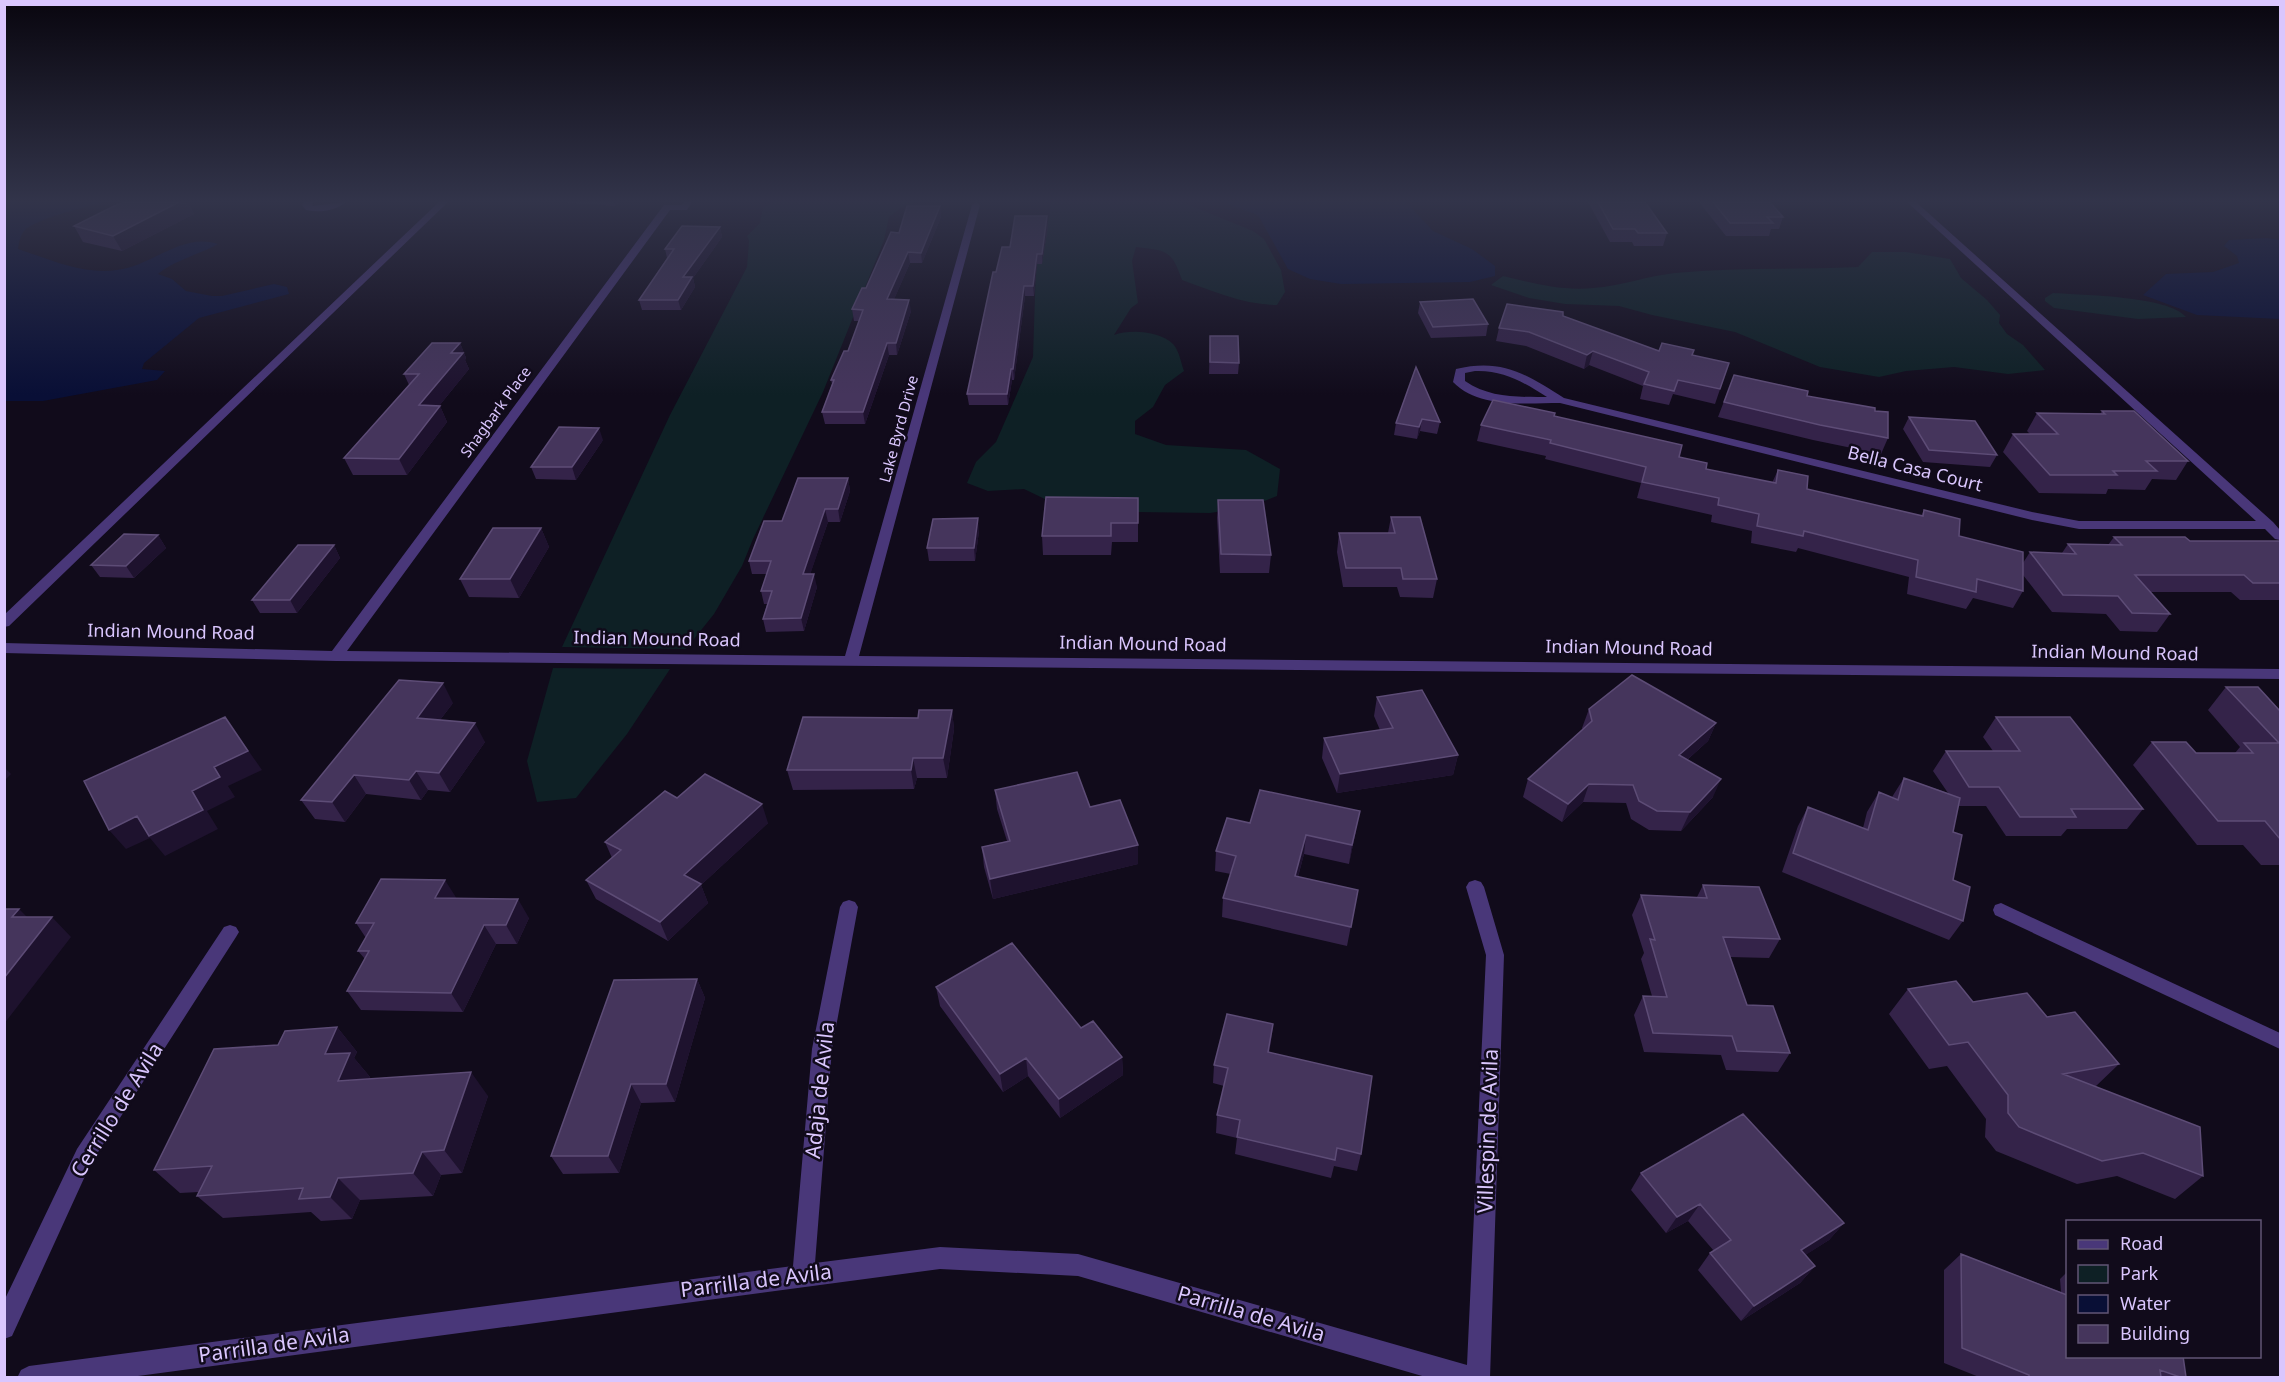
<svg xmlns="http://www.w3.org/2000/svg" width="2285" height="1382" font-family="'Noto Sans',sans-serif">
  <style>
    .green { fill: #0e2025 }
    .water { fill: #090f36 }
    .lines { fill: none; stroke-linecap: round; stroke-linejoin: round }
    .service { fill: #493779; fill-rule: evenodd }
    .minor { fill: #493779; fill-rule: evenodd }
    .wall { fill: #342349 }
    .shaded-wall { fill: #1e122e }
    .building { fill: #45355c; stroke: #5d4c76; stroke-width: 1.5 }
    .labels { text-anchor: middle; stroke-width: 5; stroke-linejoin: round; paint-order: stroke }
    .far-street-label { font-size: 15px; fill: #dac6fe; stroke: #110b1b }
    .street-label { font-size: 18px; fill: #dac6fe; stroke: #110b1b }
    .near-street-label { font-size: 21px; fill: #dac6fe; stroke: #110b1b }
  </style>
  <rect width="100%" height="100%" fill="#110b1b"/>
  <path class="green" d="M773,202H917L903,206L889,217L884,240L823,392L753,539L742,566L714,614L686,649L562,647L670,415L747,267L749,241L747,236L760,223L763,207Z
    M1050,202H1182L1253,231L1264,239L1281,270L1285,292L1277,305C1245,305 1212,291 1182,280C1171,249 1167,251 1136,247L1132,261L1138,303L1131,308L1114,335C1130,329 1160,331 1173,344C1179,350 1181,363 1184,371L1165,385L1153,407L1135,421V434L1166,445L1246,450L1280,469L1277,496L1249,507L1210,513L1135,512L1049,501L1024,489L988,491L967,483L976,462L996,442L1033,357L1036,264L1050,215Z
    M1872,252H1906L1950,259L1961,278L1987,300L2000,315L1999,323L2007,334L2023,345L2045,370L2008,374L1954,367L1906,371L1879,377L1820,367L1735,332L1652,315L1619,306L1565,304L1529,298L1491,285L1503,276C1533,283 1562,291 1593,288C1621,286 1647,276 1675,273C1736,267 1797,270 1858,267Z
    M2053,293C2082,295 2169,296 2186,317L2138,319L2054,308L2045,301V298Z
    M553,668L670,669L627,734L576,798L537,802L527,761Z"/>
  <path class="water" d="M5,202H105C86,207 36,218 24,231C20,236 19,243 18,249C49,259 83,275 117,270C152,266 182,232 218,244C200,254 173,261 158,274L172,279L186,291L212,296H222L274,284L287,287L289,294L199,318L144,363L142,369L165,371L157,380L43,401H5Z
    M1222,202H1406L1433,231L1472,249L1495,266V276L1470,282L1341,284L1310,279L1288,269L1258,215Z
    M2267,238L2280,240V319L2197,315L2143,295L2166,274L2213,272L2239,263L2237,256L2224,246L2229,240Z"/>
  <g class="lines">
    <path class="service" d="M2001,903L2280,1033V1049L1995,915L1993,910L1995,905Z"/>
    <path class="minor" d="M304,202H313L312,206L346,202C335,211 320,213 306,210L302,205Z
      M439,202H448L9,626L4,627V615Z
      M684,202H692L687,210H670L347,651L845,656L972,205L976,202L980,205L859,656L2280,669V679L336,661L4,653V643L332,651L664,205H681Z
      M1907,202H1916L2273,522L2280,530V540L2275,539L2265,529H2079L2032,520L1560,403C1526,403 1479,409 1453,382L1456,369C1502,358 1526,374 1564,398L2032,512L2079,521H2256ZM1475,371C1504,370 1523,382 1547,397C1517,397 1490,398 1465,381V373Z
      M1475,880L1481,882L1484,887L1504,955L1490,1378H1429L1078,1276L940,1269L123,1378H17L21,1370L29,1366L793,1266L812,1049L840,907L843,902L849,900L855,902L858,907L832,1049L815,1263L940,1247L1078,1254L1467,1365L1486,955L1466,887L1469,882Z
      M230,925L236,927L239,932L236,937L91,1163L12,1336L4,1339V1301L77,1149L224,927Z"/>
  </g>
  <path class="wall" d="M125,202H188L194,214L122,251L83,242L74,226Z
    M562,202H620L615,206Z
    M1588,202H1645L1667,233L1663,246H1634L1632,242H1610Z
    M1699,202H1770L1783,217L1779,229H1771L1769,236H1726Z
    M940,206L941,217L922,263H910L894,299L911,311L897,355H889L865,424H825L822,412L832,384L831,380L848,351L859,321H854L852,309L866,288L899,233Z
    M1048,226L1042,264H1037L1034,296H1025L1014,380H1012L1008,405H969L967,394L996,272L1010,247Z
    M720,227L722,237L693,278L695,287L681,310H642L639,300L667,258L665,249Z
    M1420,302L1488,324L1486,336L1431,338L1418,313Z
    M1563,316L1659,351L1692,355L1729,363L1715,404L1673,394L1669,405L1640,399L1643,386L1589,365L1584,369L1526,346L1496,341L1499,328Z
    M1210,336L1239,363L1238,374H1209Z
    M460,343L466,358L465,360L469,369L439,406H440L447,422L407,475H353L344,458L409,385L404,374Z
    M1416,367L1440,422L1437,434L1420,431L1417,439L1394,435L1396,423Z
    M1734,375L1807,396L1875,411L1888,438L1881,454L1813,440L1718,417Z
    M2102,411L2188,461L2176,480L2152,479L2145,490L2108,489L2106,494L2039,493L2003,452L2013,434H2030L2027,431L2037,413L2100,414Z
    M1554,416L1679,457L1706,469L1772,483L1778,470L1807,489L1921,516L1924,510L1959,536L2023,563L2030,552L2062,553L2068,544L2108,545L2114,537L2190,541H2280V600H2240L2231,592H2151L2170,614L2157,632L2120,631L2106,614L2052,612L2023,575V591L2013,608L1973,598L1966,609L1907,594L1909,577L1798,548L1796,552L1751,543L1752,531L1711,522L1712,515L1637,498L1641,483L1545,459L1546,456L1477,441L1481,425Z
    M1909,417L1997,455L1990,467L1923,462L1903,429Z
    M603,440L576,480L536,479L531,467Z
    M848,478L850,491L840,522H828L810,574L817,587L804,631L766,632L763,619L767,604H764L761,591L767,574H752L749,561L782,521Z
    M1138,498V542H1112L1111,555H1043L1042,536Z
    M1218,500L1271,555L1269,573H1220L1217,518Z
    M1391,517L1437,579L1433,598L1400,597L1397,587H1343L1337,552L1339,533H1388Z
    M541,528L549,547L519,598L469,597L460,579Z
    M979,531L975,561H929L927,548Z
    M158,535L166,548L134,578L100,577L91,565Z
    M334,545L340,558L297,613H260L252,600Z
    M2226,687L2280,711V865H2261L2243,845H2197L2133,765L2152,742L2196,753H2235L2240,747L2208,710Z
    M1377,697L1458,755L1453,775L1337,793L1322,758L1324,738L1380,730L1374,716Z
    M453,703L440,720L485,742L450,792L428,790L421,800L366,794L345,822L315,819L301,800Z
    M1589,709L1716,723L1708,741L1687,760L1713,797L1681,831L1649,830L1631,819L1626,803L1583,802L1562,822L1523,797L1528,779L1583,730L1582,728Z
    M952,710L954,729L947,778H917L914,789L793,790L787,770L918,718Z
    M1996,717L2143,809L2127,829H2067L2061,836H2006L1986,806H1958L1953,832V880L1963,921L1949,940L1782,872L1798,826L1808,807L1863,828L1867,812L1879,792L1892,797L1904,778L1948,793L1933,771L1946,751H1993L1983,737Z
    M995,790L1090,807L1138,845V864L993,899L984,867L982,847L1007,841L997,809Z
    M677,798L768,823L701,885L708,903L668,941L596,899L586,880L612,858L605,842Z
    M1250,823L1356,830L1349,864L1304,854L1298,877L1358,890L1347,946L1222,917L1223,898L1231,874L1215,871L1216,851Z
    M1703,885L1780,939L1769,958L1730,957L1747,1005L1790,1053L1778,1072L1726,1070L1721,1055L1644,1052L1634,1015L1643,996H1652L1641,959L1644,953L1632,915L1641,895L1697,897Z
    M456,898L529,918L517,944H496L463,1012L361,1010L347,991L365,959L358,951L366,938L356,923Z
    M697,979L705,998L675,1102L641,1103L619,1173L563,1174L551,1156Z
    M936,987L1081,1028L1122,1057L1123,1075L1060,1118L1028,1076L1003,1092L940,1006Z
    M1908,989L2047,1017L2119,1064L2095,1087L2203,1176L2175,1199L2117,1176L2077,1184L1996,1151L1985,1137L1986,1119L1947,1066L1929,1069L1889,1014Z
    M1273,1024L1269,1053L1361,1154L1357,1171L1334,1166L1331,1178L1235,1154L1237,1138L1216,1133L1217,1115L1224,1086L1213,1083L1214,1065Z
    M337,1027L357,1052L354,1058L370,1077L369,1079L488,1096L462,1173L441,1175L433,1196L360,1200L352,1219L321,1221L311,1212L223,1218L197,1196L199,1192L180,1193L154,1170L278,1045Z
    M1641,1173L1844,1223L1829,1240L1805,1255L1815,1266L1800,1283L1741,1321L1698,1270L1710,1253L1714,1251L1688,1221L1666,1233L1631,1190Z
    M1961,1254L2061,1292L2060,1279L2067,1272V1356H2183L2186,1377H1979L1944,1363V1270Z"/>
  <path class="shaded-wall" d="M179,202H188L194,214L122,251L113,236Z
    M614,202H620L615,206Z
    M940,206L941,217L922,263L921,253Z
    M1047,216L1048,226L1042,264V254Z
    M720,227L722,237L693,278L695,287L681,310L678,300L683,277Z
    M908,252L910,263L889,311L887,299Z
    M1037,254V264L1034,296L1033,286Z
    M1024,286L1025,296L1014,380L1013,369Z
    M909,300L911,311L897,355L896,343Z
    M460,343L466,358L465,360L469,369L426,422L419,405L451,353Z
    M887,343L889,355L865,424L863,412Z
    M1593,351L1589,365L1584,369L1587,355Z
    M1011,369L1012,380L1008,405L1007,394Z
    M440,406L447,422L407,475L399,459Z
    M1422,419L1420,431L1417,439L1419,427Z
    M599,428L603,440L576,480L572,467Z
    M848,478L850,491L840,522L838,509Z
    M825,509L828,522L806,587L803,574Z
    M978,518L979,531L975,561L974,548Z
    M541,528L549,547L519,598L510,579Z
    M158,535L166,548L134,578L126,566Z
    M334,545L340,558L297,613L290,600Z
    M814,574L817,587L804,631L801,618Z
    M443,683L453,703L427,737L417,718Z
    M952,710L954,729L947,778L943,758Z
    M225,717L262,770L228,786L235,797L207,811L218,829L165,856L150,838L126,849L109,830L192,791L214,767Z
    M475,723L485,742L450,792L439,773Z
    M1716,723L1708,741L1671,774L1679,755Z
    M1458,755L1453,775L1337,793L1340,774Z
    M913,758L917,778L914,789L911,770Z
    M4,767L11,774L4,781Z
    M416,771L428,790L421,800L409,780Z
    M354,775L366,794L345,822L332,802Z
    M1721,779L1713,797L1681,831L1690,812Z
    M1589,784L1583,802L1562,822L1568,804Z
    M762,804L768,823L701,885L708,903L668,941L660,922L684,875Z
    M1360,811L1356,830L1349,864L1352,845Z
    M1306,835L1304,854L1293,895L1295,876Z
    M1138,845V864L993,899L990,879Z
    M445,880L457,899L435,898Z
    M518,899L529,918L517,944L506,925Z
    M19,909L38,928L12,917Z
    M52,917L71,937L4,1024V978Z
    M484,925L496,944L463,1012L451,993Z
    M697,979L705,998L675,1102L666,1084Z
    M1273,1024L1271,1043L1265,1071L1268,1052Z
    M337,1027L357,1052L354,1058L370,1077L359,1105L338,1081L325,1054Z
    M1122,1057L1123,1075L1060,1118L1059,1099Z
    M1026,1058L1028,1076L1003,1092L1000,1074Z
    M471,1072L488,1096L462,1173L444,1150Z
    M631,1084L641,1103L619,1173L608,1156Z
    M422,1152L441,1175L433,1196L413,1173Z
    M338,1178L360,1200L352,1219L330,1197Z
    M1700,1204L1688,1221L1666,1233L1677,1217Z
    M1844,1223L1829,1240L1787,1267L1801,1250Z
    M1815,1266L1800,1283L1741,1321L1754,1306Z"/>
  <path class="building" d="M125,202H179L113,236L74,226L114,206Z
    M1598,202H1645L1667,233H1638L1635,229H1613Z
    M1713,202H1770L1783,217H1767L1773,223H1730Z
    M907,206H940L921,253L908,252L887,299L909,300L896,343H887L863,412H822L834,380H831L844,351H848L863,310L852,309L862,288H866L891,232L899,233Z
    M1015,216H1047L1042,254H1037L1033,286H1024L1013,369H1011L1007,394H967L993,272H996L1002,247H1010Z
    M682,226L720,227L683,277H692L678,300H639L674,249H665Z
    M1473,299L1488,324L1433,327L1420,302Z
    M1507,304L1563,312V316L1659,351L1662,343L1694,350L1692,355L1729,363L1720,389L1678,380L1674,391L1644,384L1649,372L1593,351L1587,355L1529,332L1499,328Z
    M1210,336H1238L1239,363L1210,362Z
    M432,343H460L451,353H463L419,405L440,406L399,459L344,458L419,374H404Z
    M1416,367L1440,422L1422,419L1419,427L1396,423Z
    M1734,375L1808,391L1807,396L1875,408V411L1888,412V438L1820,425L1724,402Z
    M1493,400L1555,413L1554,416L1682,445L1679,457L1707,463L1706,469L1776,483L1778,470L1808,476L1807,489L1923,516L1924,510L1960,519L1959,536L2023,552V591L1977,579L1976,592L1916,577L1918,560L1804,531L1803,536L1757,526L1759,514L1718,505L1719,498L1642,482L1646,467L1550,443L1551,440L1481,425Z
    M2102,411H2134L2188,461H2146L2157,471H2113L2117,475H2050L2013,434H2058L2037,413L2105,414Z
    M1909,417L1975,421L1997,455L1929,450Z
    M559,427L599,428L572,467H531Z
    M798,478H848L838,509H825L803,574H814L801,618L763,619L772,591H761L771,561H749L764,521H782Z
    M1046,497L1138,498V523H1111V536H1042Z
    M1218,500H1263L1271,555L1221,554Z
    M1391,517H1420L1437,579H1403L1401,568H1346L1339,533H1395Z
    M978,518L974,548H927L933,519Z
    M493,528H541L510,579H460Z
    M124,534L158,535L126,566L91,565Z
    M2114,537H2185L2190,541H2280V583H2253L2244,575H2135L2170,614L2132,613L2118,596L2063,595L2030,552L2076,554L2068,544L2122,545Z
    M298,545H334L290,600H252Z
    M1632,675L1716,723L1679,755L1721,779L1690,812L1657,811L1639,801L1633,785L1589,784L1568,804L1528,779L1592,721L1589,709Z
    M399,680L443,683L417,718L475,723L439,773L416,771L409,780L354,775L332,802L301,800Z
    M2226,687H2258L2280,711V839L2265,821H2218L2152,742H2186L2196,753H2253L2244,743H2279Z
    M1422,690L1458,755L1340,774L1324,738L1393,728L1377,697Z
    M919,710H952L943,758H913L911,770H787L803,717L918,718Z
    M225,717L248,751L214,767L220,777L192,791L203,810L149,836L137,816L109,830L84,781Z
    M1996,717H2070L2143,809H2071L2076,817H2020L1999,787H1969L1946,751H2020Z
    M1077,772L1090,807L1120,800L1138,845L990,879L982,847L1010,841L995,790Z
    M705,774L762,804L684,875L701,884L660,922L586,880L621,850L605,842L665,791L677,798Z
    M1904,778L1960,798L1953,832L1962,835L1953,880L1970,887L1963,921L1793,853L1808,807L1868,830L1879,792L1898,800Z
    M1260,790L1360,811L1352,845L1306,835L1295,876L1358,890L1351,927L1223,898L1236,856L1216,851L1227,818L1250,823Z
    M381,879L445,880L435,898L518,899L506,925H484L451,993L347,991L369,951H358L374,923H356Z
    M1703,885L1759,887L1780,939L1723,937L1747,1005L1773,1006L1790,1053L1737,1051L1732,1036L1653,1033L1643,996L1667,997L1650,939L1655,940L1641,895L1707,898Z
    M4,909H19L12,917H52L4,978Z
    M1012,943L1081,1028L1093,1021L1122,1057L1059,1099L1026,1058L1000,1074L936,987Z
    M697,979L666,1084H631L608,1156H551L614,980Z
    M1956,981L1973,1002L2027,993L2047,1017L2075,1012L2119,1064L2063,1074L2200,1127L2203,1176L2143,1153L2102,1161L2019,1127L2008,1113V1095L1968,1042L1949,1045L1908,989Z
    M1227,1014L1273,1024L1268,1052L1372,1076L1361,1154L1337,1148L1335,1160L1237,1137L1240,1120L1217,1115L1228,1068L1214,1065Z
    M337,1027L325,1054L350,1053L338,1081L471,1072L444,1150L422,1152L413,1173L338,1178L330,1197L299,1199L303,1188L197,1196L212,1166L154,1170L214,1049L278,1045L285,1031Z
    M1743,1114L1844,1223L1801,1250L1815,1266L1754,1306L1710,1253L1731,1240L1700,1204L1677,1217L1641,1173Z
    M1961,1254L2067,1295V1356H2183L2186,1377H2180L2160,1370L2161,1377H2029V1375L1962,1348Z"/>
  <linearGradient id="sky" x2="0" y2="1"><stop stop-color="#09060f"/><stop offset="0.51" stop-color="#32344a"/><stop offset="1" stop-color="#32344a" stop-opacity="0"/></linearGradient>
  <rect width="2285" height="395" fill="url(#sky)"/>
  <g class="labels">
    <g class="far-street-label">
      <text transform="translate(496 412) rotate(-54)" y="5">Shagbark Place</text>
      <text transform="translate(899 429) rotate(-75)" y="5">Lake Byrd Drive</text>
    </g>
    <g class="street-label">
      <text transform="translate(1915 469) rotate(14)" y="6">Bella Casa Court</text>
      <text transform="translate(171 632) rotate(1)" y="6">Indian Mound Road</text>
      <text transform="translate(657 639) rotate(1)" y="6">Indian Mound Road</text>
      <text transform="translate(1143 644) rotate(1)" y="6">Indian Mound Road</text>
      <text transform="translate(1629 648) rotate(1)" y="6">Indian Mound Road</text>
      <text transform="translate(2115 653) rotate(1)" y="6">Indian Mound Road</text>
    </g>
    <g class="near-street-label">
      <text transform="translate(820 1090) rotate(-84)" y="7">Adaja de Avila</text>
      <text transform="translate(117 1110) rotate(-58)" y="7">Cerrillo de Avila</text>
      <text transform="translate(1488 1131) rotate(-88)" y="7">Villespin de Avila</text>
      <text transform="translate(756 1281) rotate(-7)" y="7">Parrilla de Avila</text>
      <text transform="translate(1251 1314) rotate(16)" y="7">Parrilla de Avila</text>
      <text transform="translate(274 1345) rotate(-8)" y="7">Parrilla de Avila</text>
    </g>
  </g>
  <rect width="2285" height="1382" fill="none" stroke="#dac6fe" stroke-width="12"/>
  <rect x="2066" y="1220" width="195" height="138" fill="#110b1b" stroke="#615676" stroke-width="1.5"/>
  <rect x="2078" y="1240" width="30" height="9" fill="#493779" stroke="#615676" stroke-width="1.5"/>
  <text x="2120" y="1250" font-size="18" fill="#dac6fe">Road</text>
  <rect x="2078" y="1265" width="30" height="18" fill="#0e2025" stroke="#615676" stroke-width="1.5"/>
  <text x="2120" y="1280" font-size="18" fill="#dac6fe">Park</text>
  <rect x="2078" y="1295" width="30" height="18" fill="#090f36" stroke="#615676" stroke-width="1.5"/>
  <text x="2120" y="1310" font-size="18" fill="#dac6fe">Water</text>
  <rect x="2078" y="1325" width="30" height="18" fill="#45355c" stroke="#615676" stroke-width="1.5"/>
  <text x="2120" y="1340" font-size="18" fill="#dac6fe">Building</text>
</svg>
